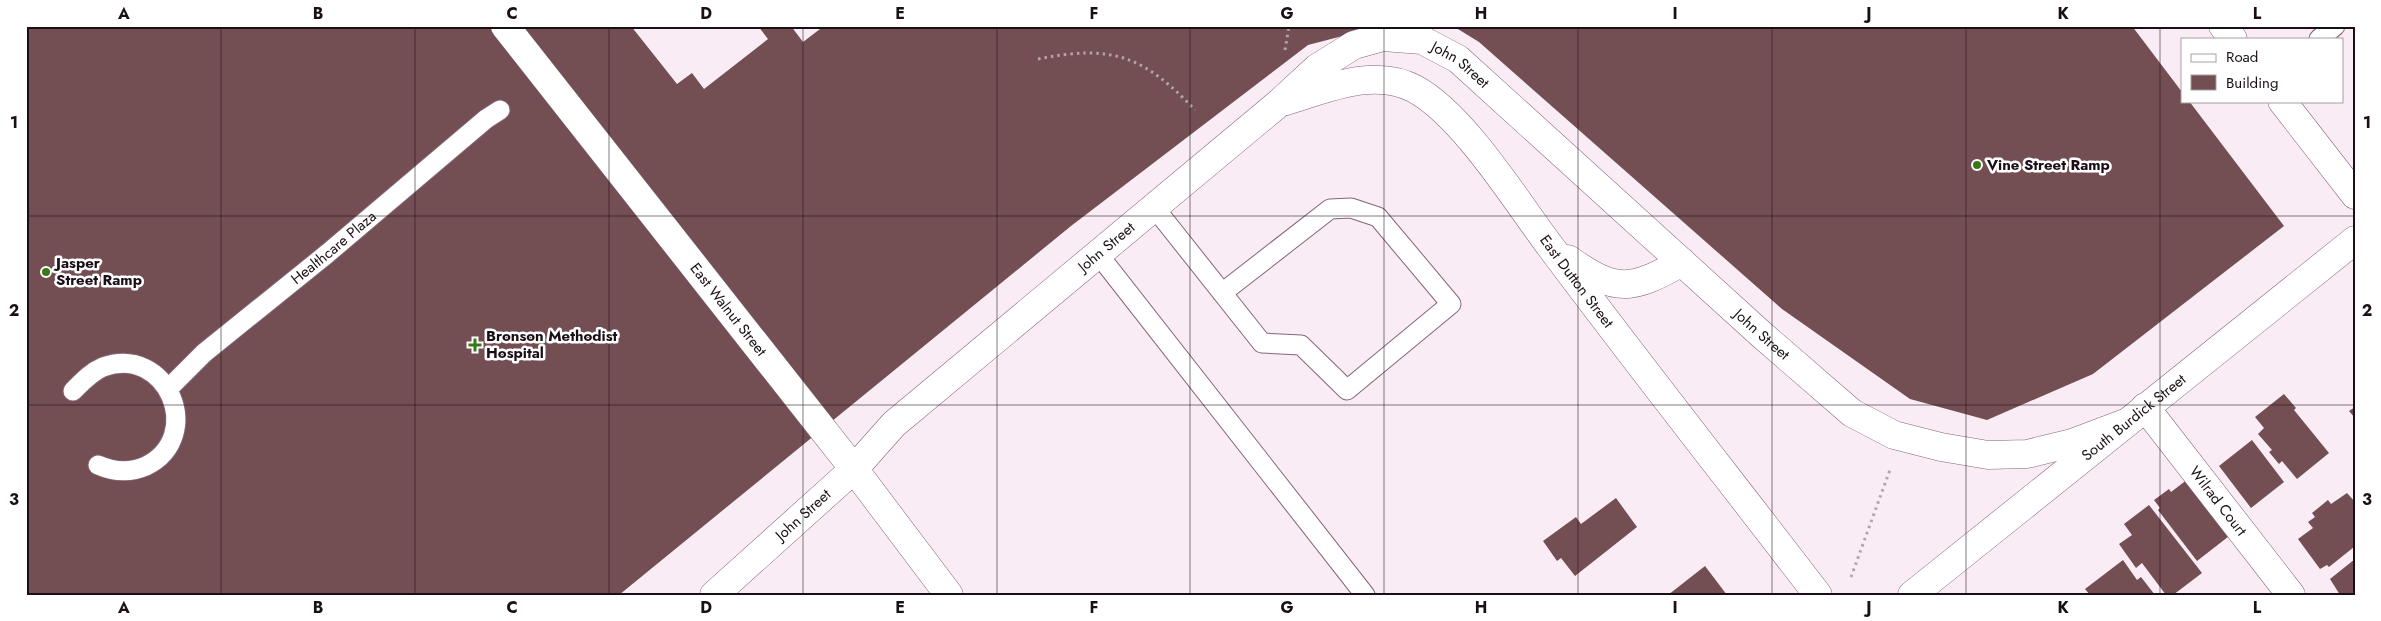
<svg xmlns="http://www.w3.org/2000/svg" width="2381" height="621" font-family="Jost,sans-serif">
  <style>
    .building { fill: #734e53 }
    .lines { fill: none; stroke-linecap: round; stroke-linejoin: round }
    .service-casing { stroke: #846579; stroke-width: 21 }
    .minor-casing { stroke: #846579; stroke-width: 29 }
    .tertiary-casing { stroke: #846579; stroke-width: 29 }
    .path { stroke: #b1a4ac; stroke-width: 3; stroke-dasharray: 2.5 4; stroke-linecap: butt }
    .service { stroke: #fff; stroke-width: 19 }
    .minor { stroke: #fff; stroke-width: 28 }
    .tertiary { stroke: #fff; stroke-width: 28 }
    .grid { fill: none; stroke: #1a0f16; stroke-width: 1; stroke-opacity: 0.55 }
    .poi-dot { fill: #387917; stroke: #fff; stroke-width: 2 }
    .labels { text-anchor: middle; stroke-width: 5; stroke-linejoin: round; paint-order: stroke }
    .street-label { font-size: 15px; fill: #1a0f16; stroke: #fff }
    .poi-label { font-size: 15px; font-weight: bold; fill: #1a0f16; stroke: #fff; text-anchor: start }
    .neatline { fill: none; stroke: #1a0f16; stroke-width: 2 }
    .grid-label { font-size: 16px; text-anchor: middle; font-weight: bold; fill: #1a0f16 }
  </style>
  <rect width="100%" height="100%" fill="#faecf5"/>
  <path class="building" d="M26,26H631L677,84L692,73L704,89L768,39L758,26H791L803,42L824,26L1377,27L1308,45L1071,226L619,595H26Z
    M1453,26H2132L2182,92V101H2189L2284,226L2093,374L1987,420L1910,399L1782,309L1479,42Z
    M2284,394L2296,408L2294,410L2329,453L2297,479L2282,461L2279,464L2269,452L2272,450L2258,434L2264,428L2255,417Z
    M2355,407V418L2349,411Z
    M2252,440L2284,482L2251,508L2219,466Z
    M2188,479L2233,533L2197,561L2158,510L2160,508L2154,500L2169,489L2171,492Z
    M2347,493L2355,502L2354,547L2329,567L2327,565L2320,569L2298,539L2313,528L2308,522L2315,517L2312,513L2328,500L2331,504Z
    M1616,498L1637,527L1575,576L1561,558L1557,561L1543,541L1576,517L1581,524Z
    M2149,505L2202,573L2173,595H2166L2142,563L2136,568L2119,544L2132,535L2124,524Z
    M2355,559V595H2340L2330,579Z
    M2123,560L2137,580L2141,577L2155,595H2090L2085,589Z
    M1705,566L1727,595H1668Z"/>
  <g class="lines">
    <defs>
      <g id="service">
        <path d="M2319,39L2335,26"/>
        <path d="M1154,207C1190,252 1226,297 1262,343L1301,345L1347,390L1451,304L1378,217L1351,208L1330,209L1222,293"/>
        <path d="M1098,254L1365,595"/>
        <path id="s1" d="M168,389L204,353L328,253L486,119L500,110"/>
        <path d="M73,391C82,382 91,372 103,367C167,344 206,436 146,466C130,473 114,472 98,465"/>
      </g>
      <g id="minor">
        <path id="s2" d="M505,26L854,469L949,595"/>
        <path id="s3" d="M1286,101C1326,89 1375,67 1415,89C1464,116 1516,201 1550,246C1638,364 1729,479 1818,595"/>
        <path d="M1568,259C1616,293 1631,291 1682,262"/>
        <path id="s4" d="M2145,407L2291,595"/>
        <path id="s5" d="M714,595L854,469L894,424L1278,104L1317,68L1354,45L1383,37L1422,40L1458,59L1762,335L1852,413L1894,435L1941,447L1988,455L2027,454L2072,443L2125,423"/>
        <path id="s6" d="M1912,595L2355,240"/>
      </g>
      <path id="tertiary" d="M2223,26L2233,39
        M2282,101L2355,195"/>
    </defs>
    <use href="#service" class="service-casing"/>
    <use href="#minor" class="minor-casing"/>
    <use href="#tertiary" class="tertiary-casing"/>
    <path class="path" d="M1285,50L1289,26
      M1038,59C1112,44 1144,56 1195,110
      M1851,577L1891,467"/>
    <use href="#service" class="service"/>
    <use href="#minor" class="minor"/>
    <use href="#tertiary" class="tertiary"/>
  </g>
  <path class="grid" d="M221,26V595M415,26V595M609,26V595M803,26V595M997,26V595M1190,26V595M1384,26V595M1578,26V595M1772,26V595M1966,26V595M2160,26V595M26,216H2355M26,405H2355"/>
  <g class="poi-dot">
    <circle cx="1977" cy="165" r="5"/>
    <circle cx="46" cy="272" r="5"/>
    <path d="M472.5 337.5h5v5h5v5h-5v5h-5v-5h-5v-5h5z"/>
  </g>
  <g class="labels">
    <g class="street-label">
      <text dy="5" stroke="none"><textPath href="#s5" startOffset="960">John Street</textPath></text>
      <text dy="5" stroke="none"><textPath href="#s5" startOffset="525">John Street</textPath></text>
      <text dy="5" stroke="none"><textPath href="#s1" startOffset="218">Healthcare Plaza</textPath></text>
      <text dy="5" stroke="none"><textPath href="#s3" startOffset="386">East Dutton Street</textPath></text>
      <text dy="5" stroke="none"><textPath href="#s2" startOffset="361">East Walnut Street</textPath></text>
      <text dy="5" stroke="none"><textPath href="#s5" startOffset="1365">John Street</textPath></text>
      <text dy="5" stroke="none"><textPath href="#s6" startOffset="284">South Burdick Street</textPath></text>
      <text dy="5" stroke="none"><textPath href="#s4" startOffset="119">Wilrad Court</textPath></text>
      <text dy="5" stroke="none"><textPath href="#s5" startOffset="120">John Street</textPath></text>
    </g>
    <g class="poi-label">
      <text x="1987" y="170">Vine Street Ramp</text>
      <text x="56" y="268">Jasper<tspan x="56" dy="17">Street Ramp</tspan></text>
      <text x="486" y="341">Bronson Methodist<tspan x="486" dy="17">Hospital</tspan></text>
    </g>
  </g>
  <rect width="2381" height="621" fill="none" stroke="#ffffff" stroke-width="55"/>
  <rect x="2181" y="38" width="162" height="65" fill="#ffffff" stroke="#a39fa2"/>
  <rect x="2191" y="54" width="25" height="8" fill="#ffffff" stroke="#a39fa2"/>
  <text x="2226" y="62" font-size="15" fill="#1a0f16">Road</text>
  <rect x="2191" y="75" width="25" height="15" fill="#734e53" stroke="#a39fa2"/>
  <text x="2226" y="88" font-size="15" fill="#1a0f16">Building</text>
  <rect x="28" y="28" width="2326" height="566" class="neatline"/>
  <g class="grid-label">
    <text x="124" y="19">A</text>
    <text x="318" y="19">B</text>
    <text x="512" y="19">C</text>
    <text x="706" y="19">D</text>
    <text x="900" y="19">E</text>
    <text x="1094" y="19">F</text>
    <text x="1287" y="19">G</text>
    <text x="1481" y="19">H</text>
    <text x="1675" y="19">I</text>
    <text x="1869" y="19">J</text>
    <text x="2063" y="19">K</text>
    <text x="2257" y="19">L</text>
    <text x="14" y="128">1</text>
    <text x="2367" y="128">1</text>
    <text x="14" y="316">2</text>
    <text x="2367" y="316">2</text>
    <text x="14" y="505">3</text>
    <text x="2367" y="505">3</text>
    <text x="124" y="613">A</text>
    <text x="318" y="613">B</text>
    <text x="512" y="613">C</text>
    <text x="706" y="613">D</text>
    <text x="900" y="613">E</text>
    <text x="1094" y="613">F</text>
    <text x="1287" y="613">G</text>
    <text x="1481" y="613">H</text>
    <text x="1675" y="613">I</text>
    <text x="1869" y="613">J</text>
    <text x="2063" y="613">K</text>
    <text x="2257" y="613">L</text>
  </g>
</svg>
